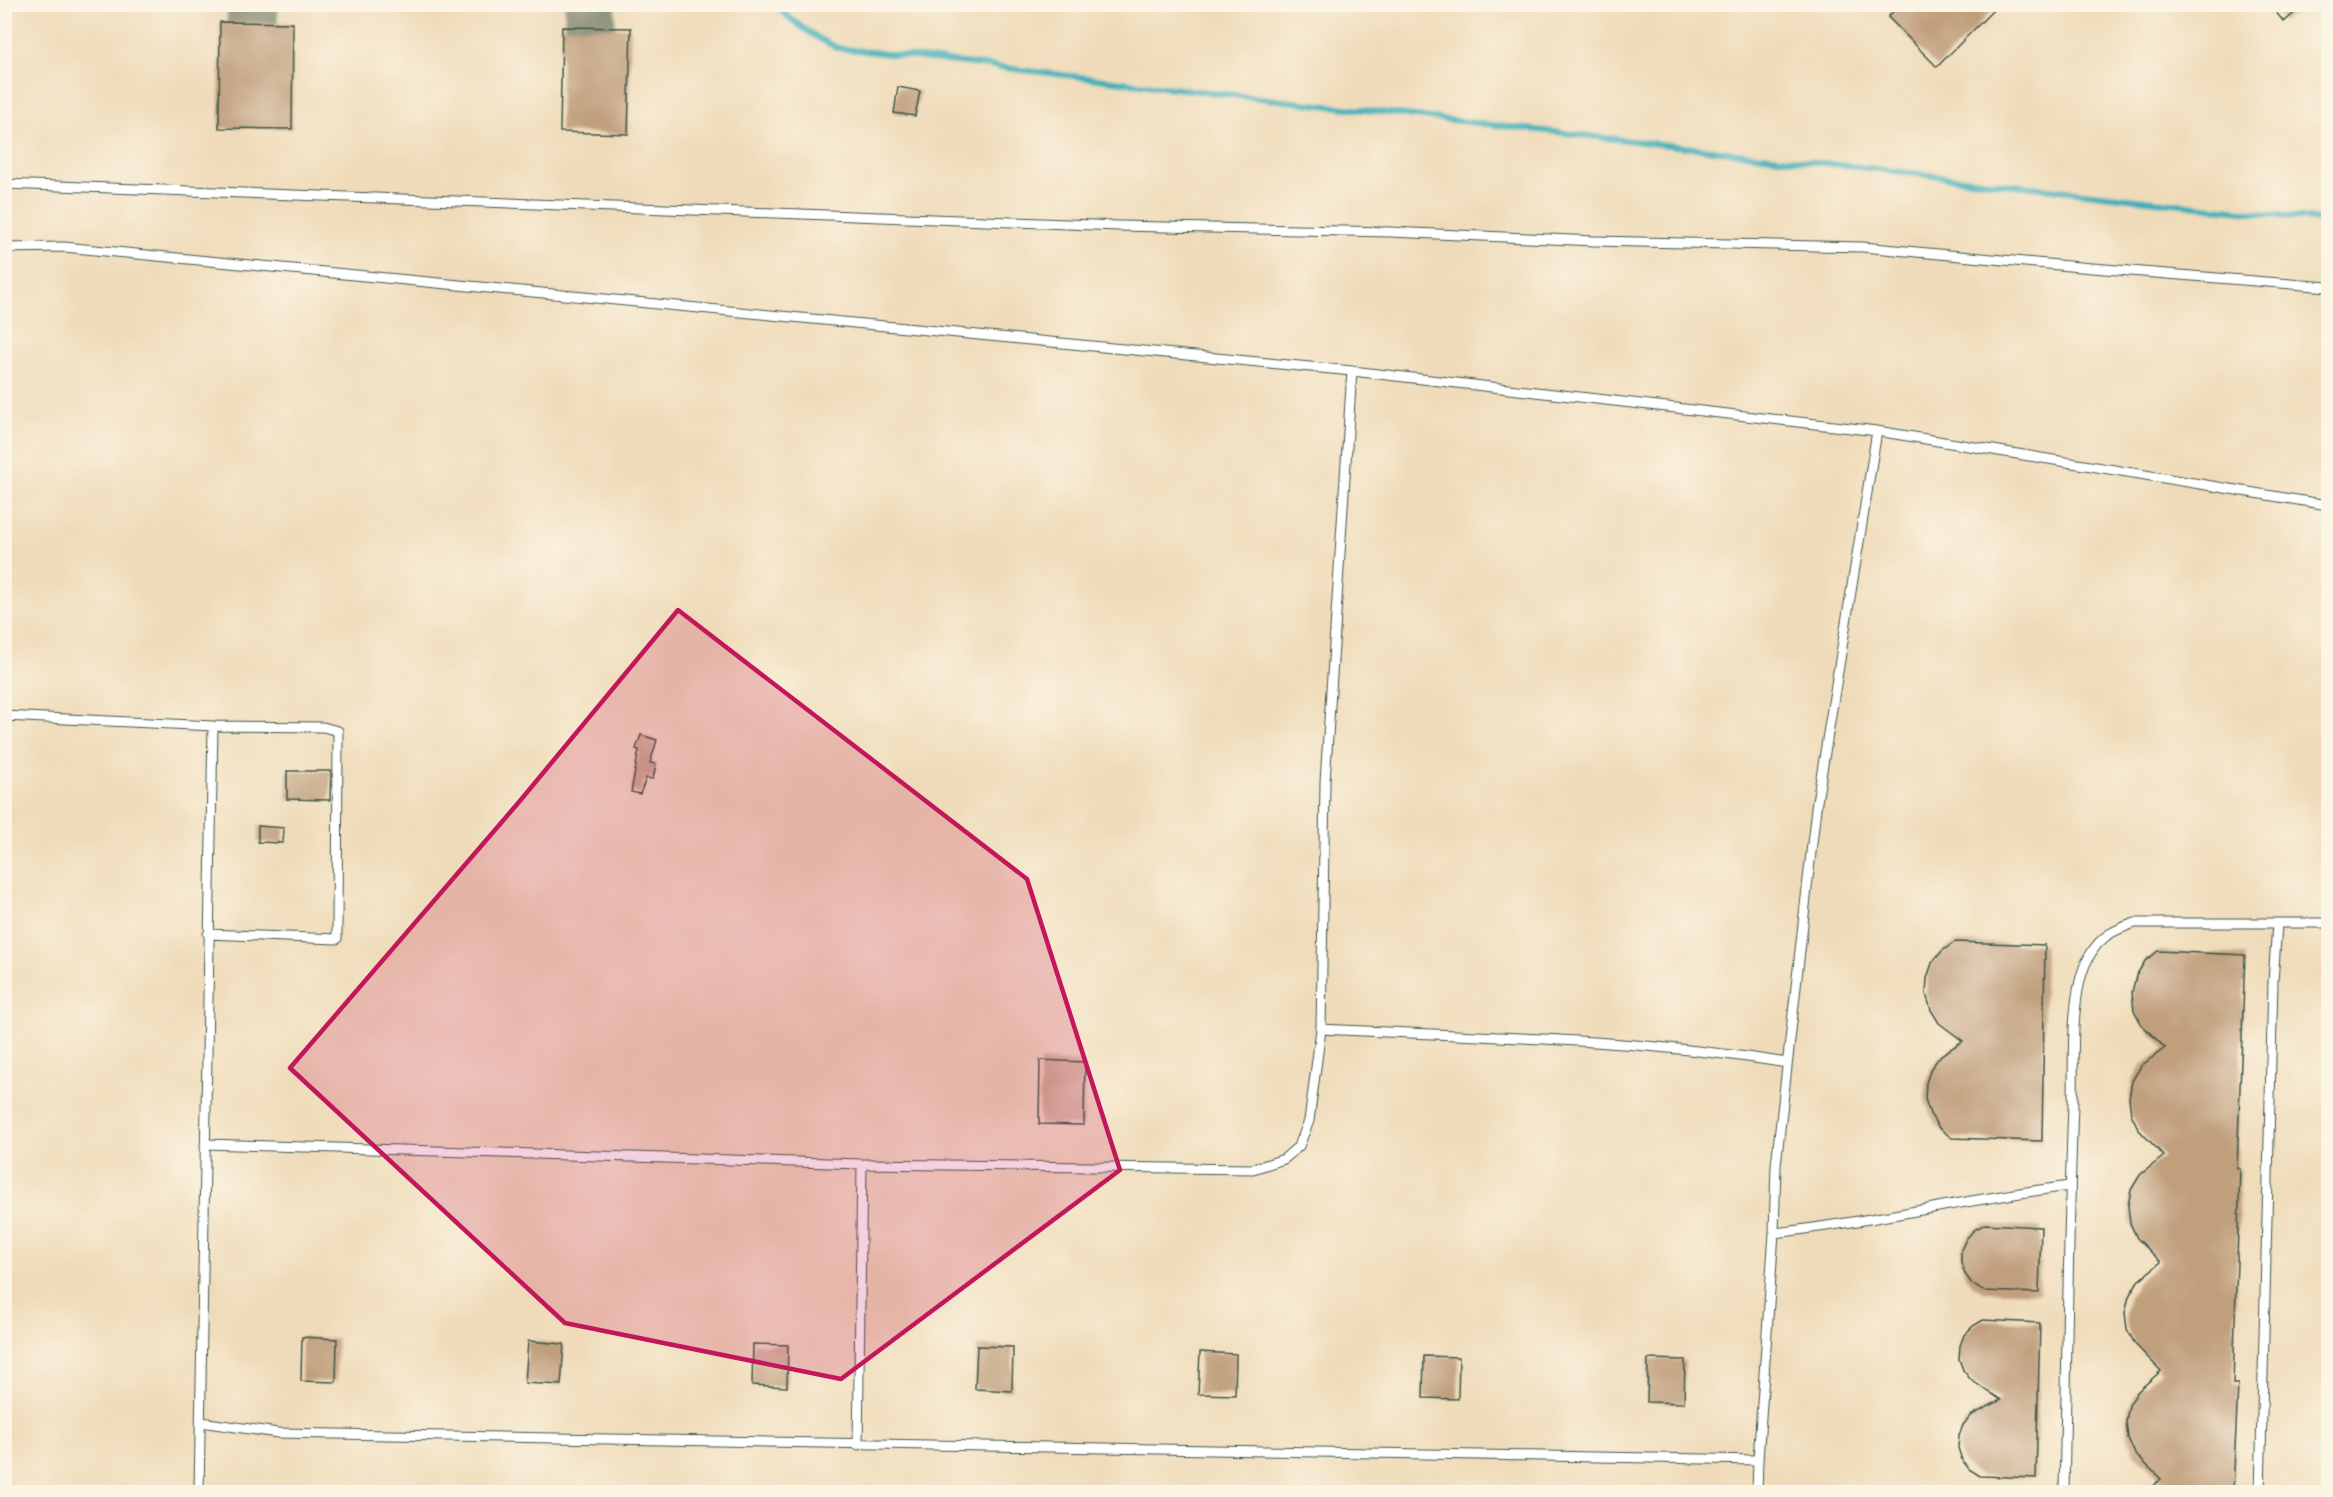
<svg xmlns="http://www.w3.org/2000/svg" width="2333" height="1497" font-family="'Balsamiq Sans',sans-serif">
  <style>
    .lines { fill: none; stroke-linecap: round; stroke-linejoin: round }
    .stream { stroke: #3fafb9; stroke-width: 6 }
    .taxiway { stroke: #878c76; stroke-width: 51 }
    .building { fill: #c09f7d }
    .lane-casing { stroke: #3e5548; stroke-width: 11 }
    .lane { stroke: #fff; stroke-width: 9 }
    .marked { fill: #c2185b; fill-opacity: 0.2; stroke: #c2185b; stroke-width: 4.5; stroke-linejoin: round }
  </style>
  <rect width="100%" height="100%" fill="#fcf5e5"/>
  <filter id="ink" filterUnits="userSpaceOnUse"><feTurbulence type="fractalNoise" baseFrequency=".0167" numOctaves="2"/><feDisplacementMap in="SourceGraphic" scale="12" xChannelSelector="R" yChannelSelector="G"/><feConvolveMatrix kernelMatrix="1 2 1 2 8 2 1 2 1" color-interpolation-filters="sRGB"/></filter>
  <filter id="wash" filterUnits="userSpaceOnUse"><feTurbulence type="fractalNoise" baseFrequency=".008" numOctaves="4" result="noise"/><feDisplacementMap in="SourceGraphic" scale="24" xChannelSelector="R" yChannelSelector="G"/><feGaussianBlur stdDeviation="1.35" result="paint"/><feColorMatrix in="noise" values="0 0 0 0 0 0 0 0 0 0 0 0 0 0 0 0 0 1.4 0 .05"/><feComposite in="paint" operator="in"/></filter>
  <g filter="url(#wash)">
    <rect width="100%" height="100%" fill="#efdbb9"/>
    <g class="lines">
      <path class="stream" d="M774,4C794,23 813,37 838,48L1181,89L2328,221"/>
      <path class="taxiway" d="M252,23L253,4
        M590,28V4"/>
    </g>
    <g id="blocks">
      <path class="building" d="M1900,4H1999L1937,67L1888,17Z
        M2269,4H2305L2284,22Z
        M220,22L293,23L292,129L219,128Z
        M562,27L631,28L628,134L560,132Z
        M898,87L920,91L915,116L894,113Z
        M641,735L657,740L650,763L656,764L653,779L646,778L640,794L631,792L639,750L636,749Z
        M287,771H331L330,800L287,799Z
        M258,826L284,828L283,843L258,842Z
        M1955,942L2045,945L2042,1141L1952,1138L1939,1128L1930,1114L1925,1099L1926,1083L1931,1068L1941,1055L1963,1041L1939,1023L1931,1010L1926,994L1927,978L1932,963L1942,951Z
        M2158,951L2245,955L2237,1168L2240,1169L2233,1384H2238L2233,1492H2145L2161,1479L2135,1454L2128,1438L2126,1422L2129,1405L2138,1391L2161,1371L2135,1344L2127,1329L2125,1313L2129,1296L2138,1281L2161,1262L2137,1238L2130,1223L2128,1206L2131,1190L2140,1175L2164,1156L2139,1130L2131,1114L2129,1098L2132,1081L2141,1066L2165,1048L2142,1025L2134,1010L2132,992L2136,976L2145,961Z
        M1040,1060L1085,1062L1084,1125L1039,1124Z
        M1985,1224L2041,1227L2039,1293L1983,1291L1972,1284L1965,1274L1961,1263V1250L1966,1239L1974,1230Z
        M1983,1320L2040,1323L2036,1478L1980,1476L1969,1469L1962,1460L1958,1448L1959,1436L1963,1425L1972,1415L2001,1400L1971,1380L1963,1370L1959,1359L1960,1346L1964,1335L1973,1326Z
        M302,1337L337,1339L336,1382L301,1381Z
        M528,1341L564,1344L561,1385L525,1383Z
        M753,1344L788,1345L787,1387L752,1385Z
        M977,1346L1013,1347L1012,1391L975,1389Z
        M1200,1352L1236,1354L1235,1395L1198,1394Z
        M1424,1356L1459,1357L1458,1399L1423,1398Z
        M1648,1359L1685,1360L1684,1403L1647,1402Z"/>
    </g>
  </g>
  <g filter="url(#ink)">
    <use href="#blocks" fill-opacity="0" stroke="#3e5548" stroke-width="1.5"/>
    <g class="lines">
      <defs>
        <path id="lane" d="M4,184L1119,226L1390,232L1594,241L1863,247L2080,267L2328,287
          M4,248L64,247L1352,371L1877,431L2328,505
          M1352,371L1325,782L1321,1029C1477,1037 1634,1038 1787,1063
          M4,716L213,726L199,1492
          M208,934L337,939L338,731L323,727L213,726
          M205,1144L862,1164L1253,1169L1284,1159L1299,1146L1309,1121L1321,1029
          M1774,1233C1873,1222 1971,1198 2070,1186
          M201,1422L278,1433L1758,1460
          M858,1445L862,1164
          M1757,1492L1758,1460L1774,1233L1776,1165L1816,808L1877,431
          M2064,1492C2067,1363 2068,1234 2073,1105C2074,1063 2070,1002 2085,965C2096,939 2110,931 2135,923H2328
          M2260,1492L2273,982L2277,924"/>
      </defs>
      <use href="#lane" class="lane-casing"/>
      <use href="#lane" class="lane"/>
    </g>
  </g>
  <path class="marked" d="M678,610L1027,879L1120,1170L841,1379L565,1323L290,1068L519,802Z"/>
  <rect width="2333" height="1497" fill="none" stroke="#fcf5e5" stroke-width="24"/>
</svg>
